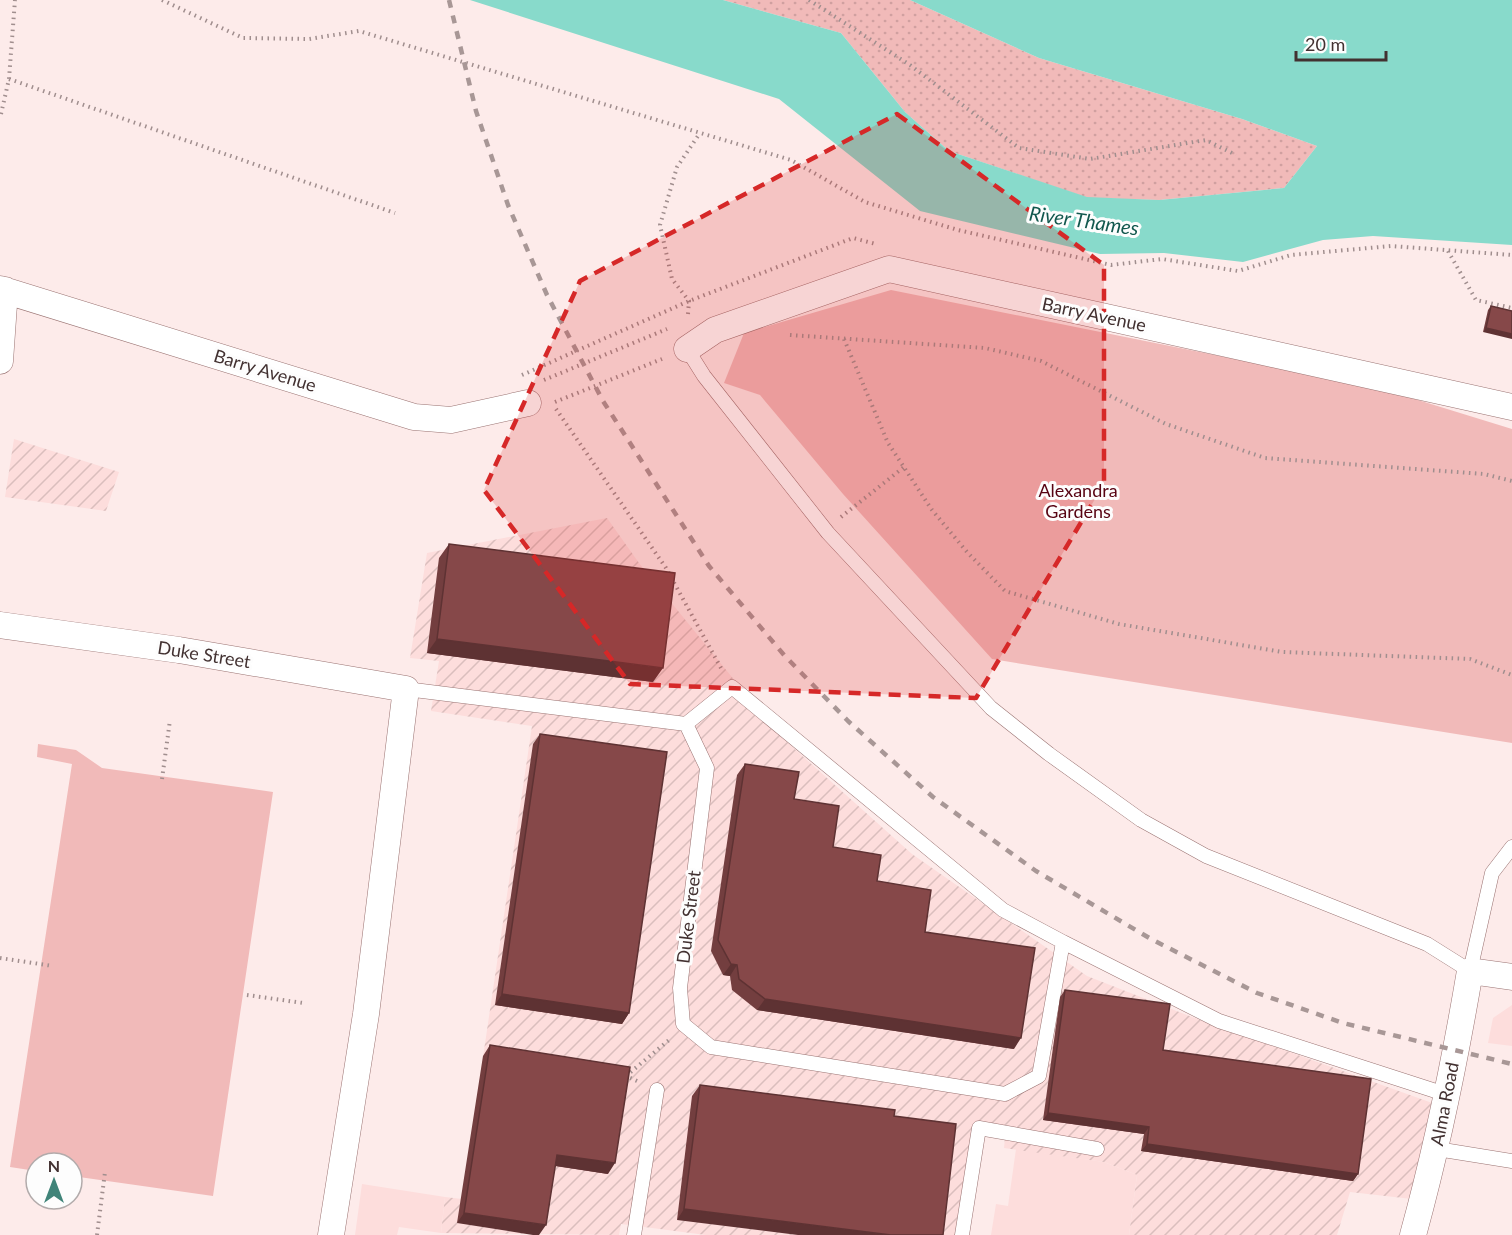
<svg xmlns="http://www.w3.org/2000/svg" width="1512" height="1235" font-family="Lato,sans-serif">
  <style>
    .built { fill: #fddddc }
    .industrial { fill: url(#industrial-furrows) }
    .grass { fill: url(#grass-dots) }
    .garden { fill: #f1bab9 }
    .water { fill: #88dacb }
    .lines { fill: none; stroke-linecap: round; stroke-linejoin: round }
    .lane-casing { stroke: #9a7372; stroke-width: 15 }
    .street-casing { stroke: #9a7372; stroke-width: 27 }
    .path { stroke: #a08e8e; stroke-width: 4; stroke-dasharray: 1.5 4.5; stroke-linecap: butt }
    .lane { stroke: #fff; stroke-width: 14 }
    .street { stroke: #fff; stroke-width: 26 }
    .rail { stroke: #a89796; stroke-width: 4.5; stroke-dasharray: 8 8; stroke-linecap: butt }
    .wall { fill: #733e3f }
    .shaded-wall { fill: #5e3233 }
    .building { fill: #864849; stroke: #5e3233; stroke-width: 1.5 }
    .marked { fill: #d62828; fill-opacity: 0.2; stroke: #d62828; stroke-width: 4.5; stroke-dasharray: 12 8; stroke-linejoin: round }
    .labels { text-anchor: middle; stroke-width: 6; stroke-linejoin: round; paint-order: stroke }
    .street-label { font-size: 18px; fill: #423131; stroke: #fdfdfd }
    .park-label { font-size: 18px; fill: #570312; stroke: #fdfdfd }
    .water-label { font-size: 20px; font-style: italic; fill: #12584e; stroke: #fdfdfd }
  </style>
  <defs>
    <pattern id="industrial-furrows" width="10" height="10" patternUnits="userSpaceOnUse" patternTransform="scale(1.5)"><rect width="10" height="10" fill="#fddddc"/><path d="M-1 1l2-2M0 10L10 0M9 11l2-2" fill="none" stroke="#dabebd"/></pattern>
    <pattern id="grass-dots" width="8" height="8" patternUnits="userSpaceOnUse" patternTransform="scale(1.5)"><rect width="8" height="8" fill="#f1bab9"/><path d="M2 2h.1M6 6h.1" fill="none" stroke="#d0a0a0" stroke-width="1.8" stroke-linecap="round"/></pattern>
  </defs>
  <rect width="100%" height="100%" fill="#fdebea"/>
  <path class="built" d="M1512,1005V1046L1488,1043L1493,1018Z
    M1016,1149L1104,1162L1137,1175L1129,1235H991L996,1204L1008,1206Z
    M362,1184L445,1197L441,1233L399,1227L397,1235H355Z"/>
  <path class="industrial" d="M14,439L119,472L106,511L5,497Z
    M607,518L639,563L779,735L912,854L1087,976L1192,1017L1435,1104L1412,1199L1350,1192L1337,1235H1129L1137,1175L1104,1162L1004,1148L1006,1127L978,1125L962,1235H706L621,1224L619,1235L441,1233L445,1197L462,1199L532,726L431,711L439,661L410,658L427,553Z"/>
  <path class="grass" d="M723,0H910L1039,58L1242,119L1317,146L1284,188L1159,200L1088,198L949,151L905,112L841,33Z"/>
  <path class="garden" d="M891,290L1379,388L1512,429V743L992,659L843,494L760,395L724,383L744,333Z
    M38,744L76,750L102,768L273,792L213,1196L72,1176V1163H36V1171L10,1167L72,764L37,757Z"/>
  <path class="water" d="M470,0H723L841,33L905,112L949,151L1087,197L1159,200L1284,188L1317,146L1242,119L1039,58L910,0H1512V245L1373,236L1323,240L1243,262L1164,253L1100,254L920,211L779,99Z"/>
  <g class="lines">
    <defs>
      <path id="lane" d="M687,349L704,376L828,533L991,708L1049,754L1141,820L1206,856L1427,944L1470,971L1492,873L1512,847
        M406,689L686,724L707,768L680,988L683,1024L711,1047L1005,1094L1039,1076L1063,942L1003,910L732,687L686,724
        M1063,942L1219,1021L1445,1094
        M1437,1149L1512,1161
        M634,1235L657,1090
        M962,1235L979,1128L1097,1149"/>
      <path id="street" d="M0,289L414,417L451,420L528,403
        M687,349L715,330L889,269L1512,407
        M0,361L5,290
        M0,625L179,650L406,689L366,1014L331,1235
        M1413,1235C1437,1148 1455,1060 1470,971L1512,977"/>
    </defs>
    <use href="#lane" class="lane-casing"/>
    <use href="#street" class="street-casing"/>
    <path class="path" d="M162,0L243,38L309,39L359,31L791,160L865,202L958,230L1111,265L1162,259L1238,271L1291,255L1391,246L1512,255
      M809,0L910,65L1019,148L1090,159L1206,140L1236,155
      M9,79L395,213
      M1,114L9,79L15,0
      M1448,251L1476,300L1512,308
      M688,314L689,301L672,279L660,225L677,167L700,133
      M790,335L985,348L1041,361L1166,424L1265,458L1484,474L1512,481
      M844,339L888,443L932,510L967,552L1005,591L1119,624L1282,652L1470,659L1512,675
      M522,375L689,301L853,238L876,244
      M544,380L667,329
      M555,402L662,359
      M556,409L666,568L721,668
      M841,517L904,467
      M162,779L170,720
      M0,958L53,966
      M247,995L303,1003
      M637,1081L626,1076L669,1040
      M97,1235L105,1172"/>
    <use href="#lane" class="lane"/>
    <use href="#street" class="street"/>
    <path class="rail" d="M449,0L476,111L508,205L547,295L603,401L709,566L784,655L848,721L933,797L1036,871L1151,939L1257,993L1343,1023L1512,1064"/>
  </g>
  <path class="wall" d="M1491,306L1512,311L1483,332L1488,310Z
    M449,544L653,682L427,653L439,558Z
    M540,734L629,1013L622,1024L495,1005L533,744Z
    M745,764L794,799L833,847L877,881L925,932L1014,1049L757,1010L732,990L730,976L723,975L711,951L737,775Z
    M1065,990L1163,1050L1358,1174L1353,1181L1141,1151L1144,1134L1043,1120L1060,997Z
    M490,1045L608,1174L555,1166L457,1223L483,1056Z
    M700,1085L895,1110L677,1220L692,1096Z"/>
  <path class="shaded-wall" d="M1486,328L1512,334V339L1483,332Z
    M437,639L663,668L653,682L427,653Z
    M731,964L737,965L730,976L723,975Z
    M502,994L629,1013L622,1024L495,1005Z
    M765,999L1021,1038L1014,1049L757,1010Z
    M1048,1113L1149,1127L1144,1134L1043,1120Z
    M1147,1144L1358,1174L1353,1181L1141,1151Z
    M557,1155L615,1163L608,1174L550,1165Z
    M684,1209L891,1235H798L677,1220Z
    M464,1213L546,1225L539,1235H533L457,1223Z"/>
  <path class="building" d="M1491,306L1512,311V334L1486,328Z
    M449,544L675,573L663,668L437,639Z
    M540,734L667,752L629,1013L502,994Z
    M745,764L799,772L794,799L839,806L833,847L881,855L877,881L931,890L925,932L1035,948L1021,1038L765,999L739,979L737,965L731,964L718,940Z
    M1065,990L1170,1004L1163,1050L1371,1079L1358,1174L1147,1144L1149,1127L1048,1113Z
    M490,1045L630,1067L615,1163L557,1155L546,1225L464,1213Z
    M700,1085L895,1110L894,1116L956,1124L943,1235H891L684,1209Z"/>
  <path class="marked" d="M897,114L1104,265V484L976,698L630,684L484,490L580,281Z"/>
  <g class="labels">
    <g class="street-label">
      <text transform="translate(1094 315) rotate(12)" y="6">Barry Avenue</text>
      <text transform="translate(265 371) rotate(17)" y="6">Barry Avenue</text>
      <text transform="translate(204 655) rotate(9)" y="6">Duke Street</text>
      <text transform="translate(689 917) rotate(-83)" y="6">Duke Street</text>
      <text transform="translate(1445 1104) rotate(-79)" y="6">Alma Road</text>
    </g>
    <g class="park-label">
      <text x="1078" y="497">Alexandra<tspan x="1078" dy="21">Gardens</tspan></text>
    </g>
    <g class="water-label">
      <text transform="translate(1084 221) rotate(8)" y="7">River Thames</text>
    </g>
  </g>
  <g transform="translate(54 1181)"><circle r="28" fill="#fdfdfd" stroke="#b2abab" stroke-width="1.5"/>
  <path d="M0-4.5L10 22L0 15L-10 22Z" fill="#408479"/>
  <text y="-9" font-size="16" font-weight="bold" text-anchor="middle" fill="#423131">N</text>
  </g>
  <path d="M1296 51v9h90v-9" fill="none" stroke="#423131" stroke-width="3"/>
  <text x="1305" y="51" font-size="18" fill="#423131" stroke="#fdfdfd" stroke-width="4.5" paint-order="stroke">20 m</text>
</svg>
